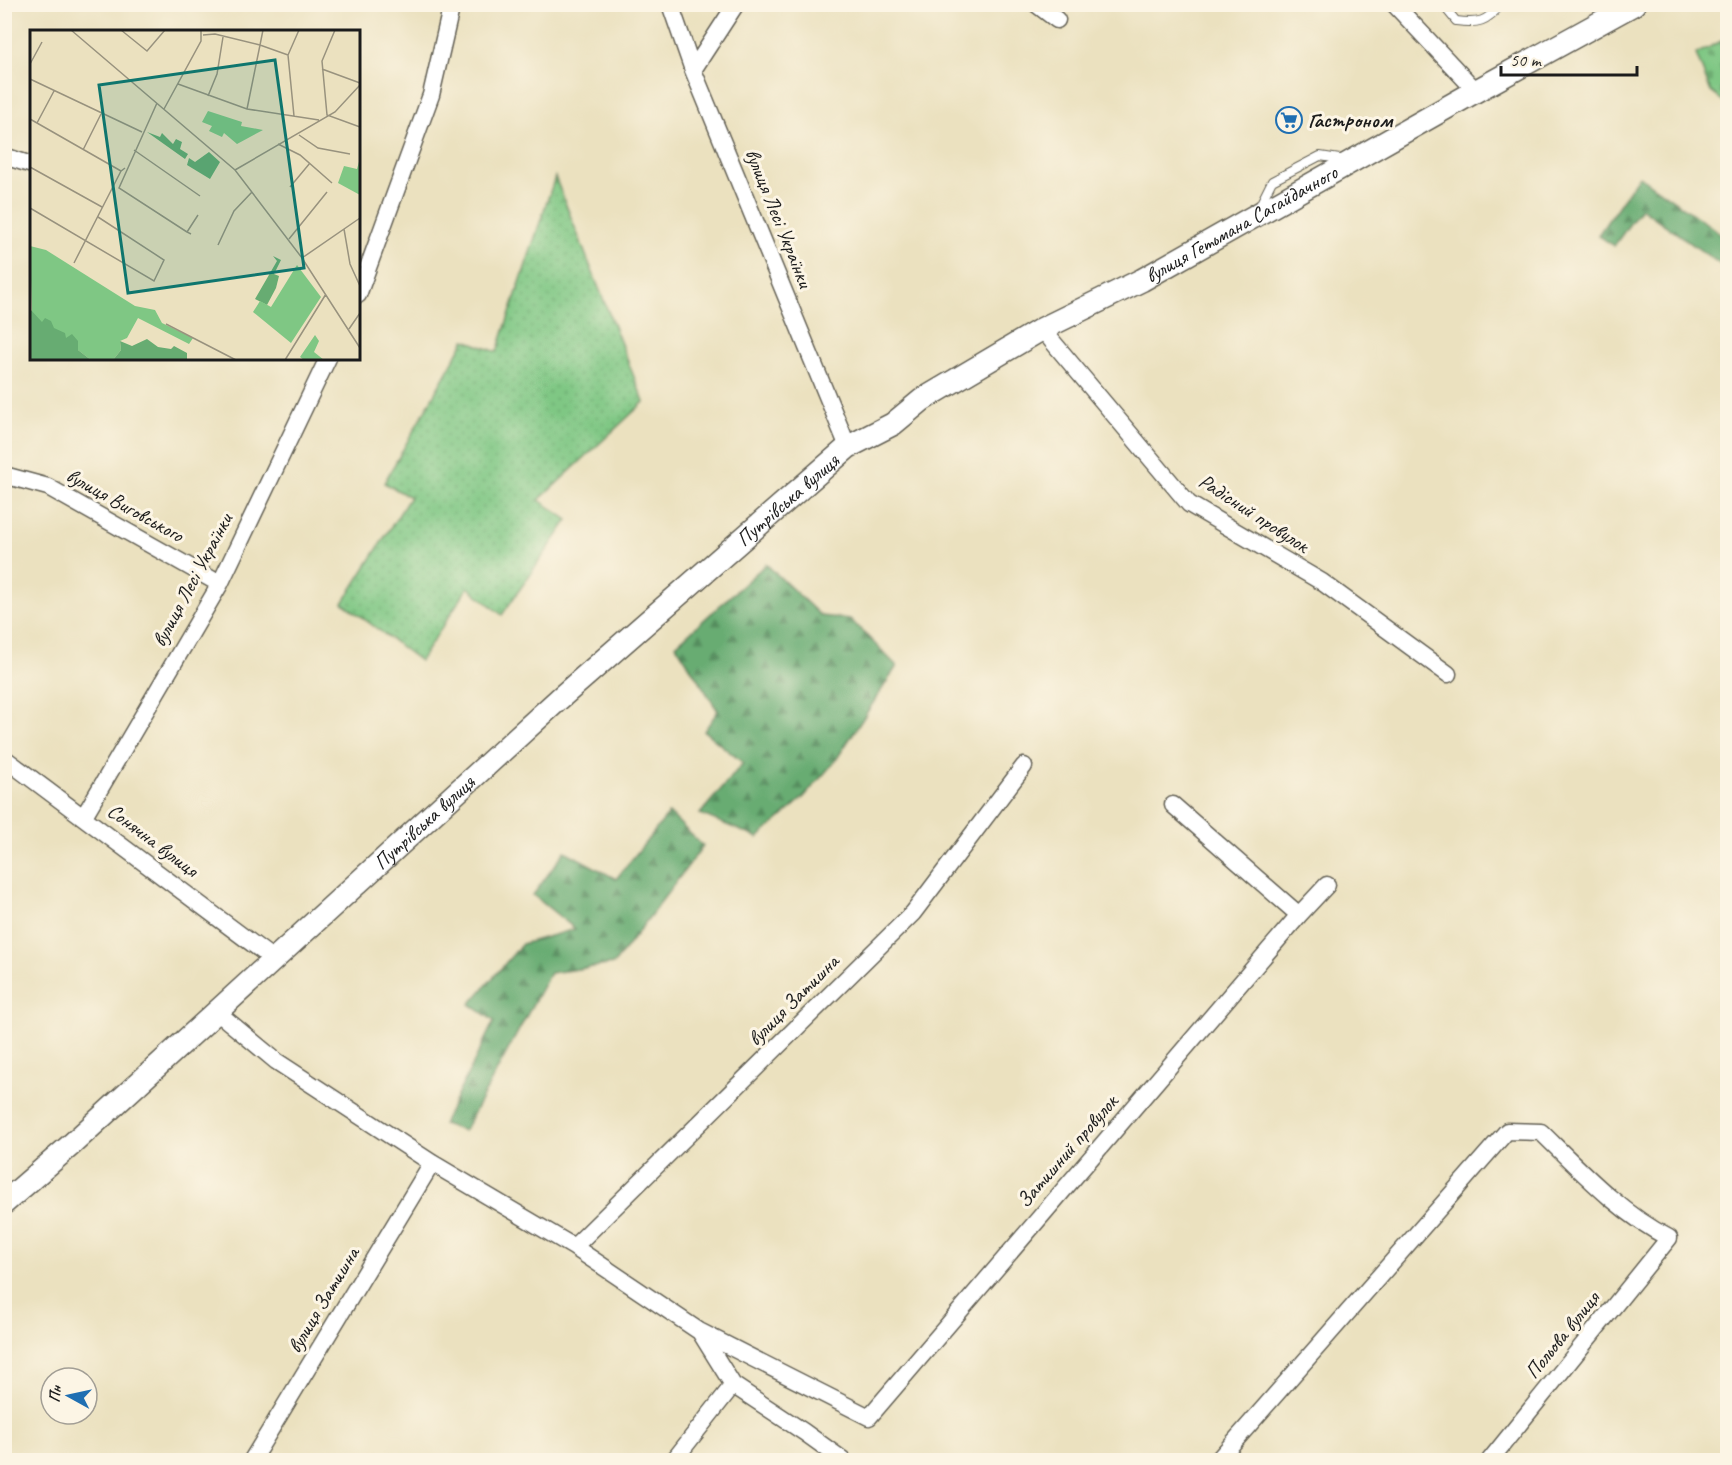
<svg xmlns="http://www.w3.org/2000/svg" width="1732" height="1465" font-family="Caveat,sans-serif">
  <style>
    .forest { fill: url(#forest-firs); stroke: #426447; stroke-width: 1.5 }
    .cemetery { fill: url(#cemetery-stones); stroke: #4e7250; stroke-width: 1.5 }
    .garden { fill: url(#garden-dots); stroke: #4e7250; stroke-width: 1.5 }
    .lines { fill: none; stroke-linecap: round; stroke-linejoin: round }
    .lane-casing { stroke: #646155; stroke-width: 10 }
    .street-casing { stroke: #646155; stroke-width: 19 }
    .secondary-casing { stroke: #646155; stroke-width: 25 }
    .lane { stroke: #fff; stroke-width: 8 }
    .street { stroke: #fff; stroke-width: 16 }
    .secondary { stroke: #fff; stroke-width: 22 }
    .labels { text-anchor: middle; stroke-width: 6; stroke-linejoin: round; paint-order: stroke }
    .poi-label { font-size: 21px; font-weight: bold; fill: #1c1c1c; stroke: #fcf5e5; text-anchor: start }
    .street-label { font-size: 21px; fill: #1c1c1c; stroke: #fcf5e5 }
    .inset-road { fill: none; stroke: #98927e; stroke-width: 1.5 }
    .view { fill: #0f766e; fill-opacity: 0.15; stroke: #0f766e; stroke-width: 3 }
    .inset-edge { fill: none; stroke: #1c1c1c; stroke-width: 3 }
  </style>
  <defs>
    <pattern id="forest-firs" width="22" height="20" patternUnits="userSpaceOnUse" patternTransform="scale(1.5)"><rect width="22" height="20" fill="#67ac72"/><path d="M5 1l3.5 6h-7zM16 11l3.5 6h-7z" fill="#548b5d"/></pattern>
    <pattern id="cemetery-stones" width="16" height="16" patternUnits="userSpaceOnUse" patternTransform="scale(1.5)"><rect width="16" height="16" fill="#7fc784"/><path d="M2 7V4a2 2 0 0 1 4 0v3zM10 15v-3a2 2 0 0 1 4 0v3z" fill="#6daa71"/></pattern>
    <pattern id="garden-dots" width="8" height="8" patternUnits="userSpaceOnUse" patternTransform="scale(1.5)"><rect width="8" height="8" fill="#7fc784"/><path d="M2 2h.1M6 6h.1" fill="none" stroke="#6daa71" stroke-width="1.8" stroke-linecap="round"/></pattern>
  </defs>
  <rect width="100%" height="100%" fill="#fcf5e5"/>
  <filter id="ink" filterUnits="userSpaceOnUse"><feTurbulence type="fractalNoise" baseFrequency=".0167" numOctaves="2"/><feDisplacementMap in="SourceGraphic" scale="12" xChannelSelector="R" yChannelSelector="G"/><feConvolveMatrix kernelMatrix="1 2 1 2 8 2 1 2 1" color-interpolation-filters="sRGB"/></filter>
  <filter id="wash" filterUnits="userSpaceOnUse"><feTurbulence type="fractalNoise" baseFrequency=".008" numOctaves="4" result="noise"/><feDisplacementMap in="SourceGraphic" scale="24" xChannelSelector="R" yChannelSelector="G"/><feGaussianBlur stdDeviation="1.35" result="paint"/><feColorMatrix in="noise" values="0 0 0 0 0 0 0 0 0 0 0 0 0 0 0 0 0 1.4 0 .05"/><feComposite in="paint" operator="in"/></filter>
  <g filter="url(#wash)">
    <rect width="100%" height="100%" fill="#ebe1bf"/>
    <path class="forest" d="M1639,176L1727,238V269L1641,208L1614,246L1598,235Z
      M766,564L821,616L850,619L897,666L836,760L804,797L758,838L700,814L743,763L704,731L718,711L676,645Z
      M669,813L703,846L614,964L550,973L464,1131L443,1124L494,1021L470,1004L522,944L575,929L533,895L565,851L616,879Z"/>
    <path class="cemetery" d="M1727,38V104L1711,92L1696,54Z"/>
    <path class="garden" d="M555,177L644,402L539,500L568,520L502,615L468,587L420,661L343,603L410,497L384,483L465,340L497,352Z"/>
  </g>
  <g filter="url(#ink)">
    <g class="lines">
      <defs>
        <path id="lane" d="M1442,4L1456,21C1479,24 1486,22 1502,4
          M1259,207L1272,181L1320,156L1346,160"/>
        <path id="street" d="M670,4L693,70L848,447
          M1036,4L1057,20
          M1394,4L1476,91
          M693,70L736,4
          M4,156L32,165
          M358,295L431,95L452,4
          M1042,329L1189,504L1322,582L1448,674
          M4,475L48,487L220,584
          M4,758L273,959
          M1173,805L1299,915L1327,885
          M84,816L220,584L328,358
          M217,1012L276,1061L432,1163L574,1247L699,1331L869,1417L1299,915
          M574,1247L913,913L1024,766
          M733,1385L804,1432L843,1460
          M252,1460L432,1163
          M674,1460L733,1385L700,1332
          M1218,1460L1507,1131L1541,1132C1579,1169 1621,1214 1669,1238L1490,1460"/>
        <g id="secondary">
          <path id="s1" d="M4,1203L72,1144L559,699L848,447L893,424L922,400L1042,329L1142,280L1476,91L1634,4"/>
        </g>
      </defs>
      <use href="#lane" class="lane-casing"/>
      <use href="#street" class="street-casing"/>
      <use href="#secondary" class="secondary-casing"/>
      <use href="#lane" class="lane"/>
      <use href="#street" class="street"/>
      <use href="#secondary" class="secondary"/>
    </g>
  </g>
  <defs>
    <symbol id="supermarket-ring" viewBox="-11 -11 22 22"><circle r="9.5" fill="#fcf5e5" stroke="#1f6fb2" stroke-width="1.5"/><path d="M-6-5.5h2.5l.6 2H6L4.5 2H-2.5L-4.4-4H-6ZM-1.5 3.2a1.3 1.3 0 1 0 .1 0ZM3 3.2a1.3 1.3 0 1 0 .1 0Z" fill="#1f6fb2"/></symbol>
  </defs>
  <g fill-rule="evenodd">
    <use href="#supermarket-ring" x="1274" y="105" width="30" height="30"/>
  </g>
  <g class="labels">
    <g class="poi-label">
      <text x="1308" y="127">Гастроном</text>
    </g>
    <g class="street-label">
      <text transform="translate(779 218) rotate(68)" y="7">вулиця Лесі Українки</text>
      <text dy="7" stroke="none"><textPath href="#s1" startOffset="1586">вулиця Гетьмана Сагайдачного</textPath></text>
      <text dy="7" stroke="none"><textPath href="#s1" startOffset="1053">Путрівська вулиця</textPath></text>
      <text transform="translate(125 505) rotate(29)" y="7">вулиця Виговського</text>
      <text transform="translate(1254 513) rotate(33)" y="7">Радісний провулок</text>
      <text transform="translate(192 580) rotate(-62)" y="7">вулиця Лесі Українки</text>
      <text dy="7" stroke="none"><textPath href="#s1" startOffset="567">Путрівська вулиця</textPath></text>
      <text transform="translate(153 840) rotate(37)" y="7">Сонячна вулиця</text>
      <text transform="translate(793 1000) rotate(-45)" y="7">вулиця Затишна</text>
      <text transform="translate(1067 1151) rotate(-49)" y="7">Затишний провулок</text>
      <text transform="translate(323 1300) rotate(-59)" y="7">вулиця Затишна</text>
      <text transform="translate(1562 1335) rotate(-51)" y="7">Польова вулиця</text>
    </g>
  </g>
  <g transform="translate(30 30)">
    <rect width="330" height="330" fill="#ebe1bf"/>
    <path d="M0,216L16,220L105,276L125,280L132,293L163,308L159,314L108,288L97,308L90,311L91,320L83,330H61L2,285Z" fill="#7fc784"/>
    <path d="M117,102L130,107L132,103L143,114L146,109L152,112L150,119L158,124L155,129ZM179,122L190,132L180,149L157,135L159,128L165,132ZM243,226L251,230L244,244L249,246L246,258L237,275L225,269L247,231ZM0,279L12,292L15,288L21,291L24,298L35,303L36,308L42,304L48,311V320L61,330H0ZM117,309L128,317L141,319L144,316L157,323V330H83L91,320L90,311L102,316Z" fill="#67ac72"/>
    <path d="M267,235L291,267L261,313L223,282L230,271L241,277Z" fill="#7fc784"/>
    <path d="M178,81L212,92L211,96L233,100L207,114L194,103L192,107L179,101L182,96L172,92ZM330,128V165L308,153L314,136L327,139ZM285,305L289,311L284,322L294,330H274L270,327Z" fill="#7fc784"/>
    <path class="inset-road" d="M41,0L205,140L272,228L330,318M91,0L117,21L135,0M305,0L292,31L297,85L330,97M173,5L185,4L230,15L233,0M0,34L12,12M292,39L330,53M0,49L112,102M148,54L217,79L289,90M178,66L187,44L193,7M127,73L89,158L157,202M134,79L171,11V0M217,79L230,15L258,25M264,86L258,25L269,0M0,89L91,141L95,138M7,93L24,61M269,105L288,118L320,124M248,114L270,125L302,153M53,120L71,84M104,120L170,166M0,137L72,177M205,140L305,82L330,55M260,157L280,133M0,178L124,251L134,230L68,187M314,199L320,234L330,256M161,204L157,202L168,185M259,209L297,162M188,215L204,181L222,162M272,228L330,188M44,233L91,141M136,294L206,330M319,299L330,283M255,330L296,264"/>
    <path class="view" d="M245,30L274,238L98,263L69,55Z"/>
    <rect width="330" height="330" class="inset-edge"/>
  </g>
  <rect width="1732" height="1465" fill="none" stroke="#fcf5e5" stroke-width="24"/>
  <g transform="translate(69 1396) rotate(278)"><circle r="28" fill="#fcf5e5" stroke="#a29e95" stroke-width="1.5"/>
  <path d="M0-4.5L10 22L0 15L-10 22Z" fill="#1f6fb2"/>
  <text y="-9" font-size="16" font-weight="bold" text-anchor="middle" fill="#1c1c1c">Пн</text>
  </g>
  <path d="M1501 66v9h136v-9" fill="none" stroke="#1c1c1c" stroke-width="3"/>
  <text x="1510" y="66" font-size="18" fill="#1c1c1c" stroke="#fcf5e5" stroke-width="4.5" paint-order="stroke">50 m</text>
</svg>
